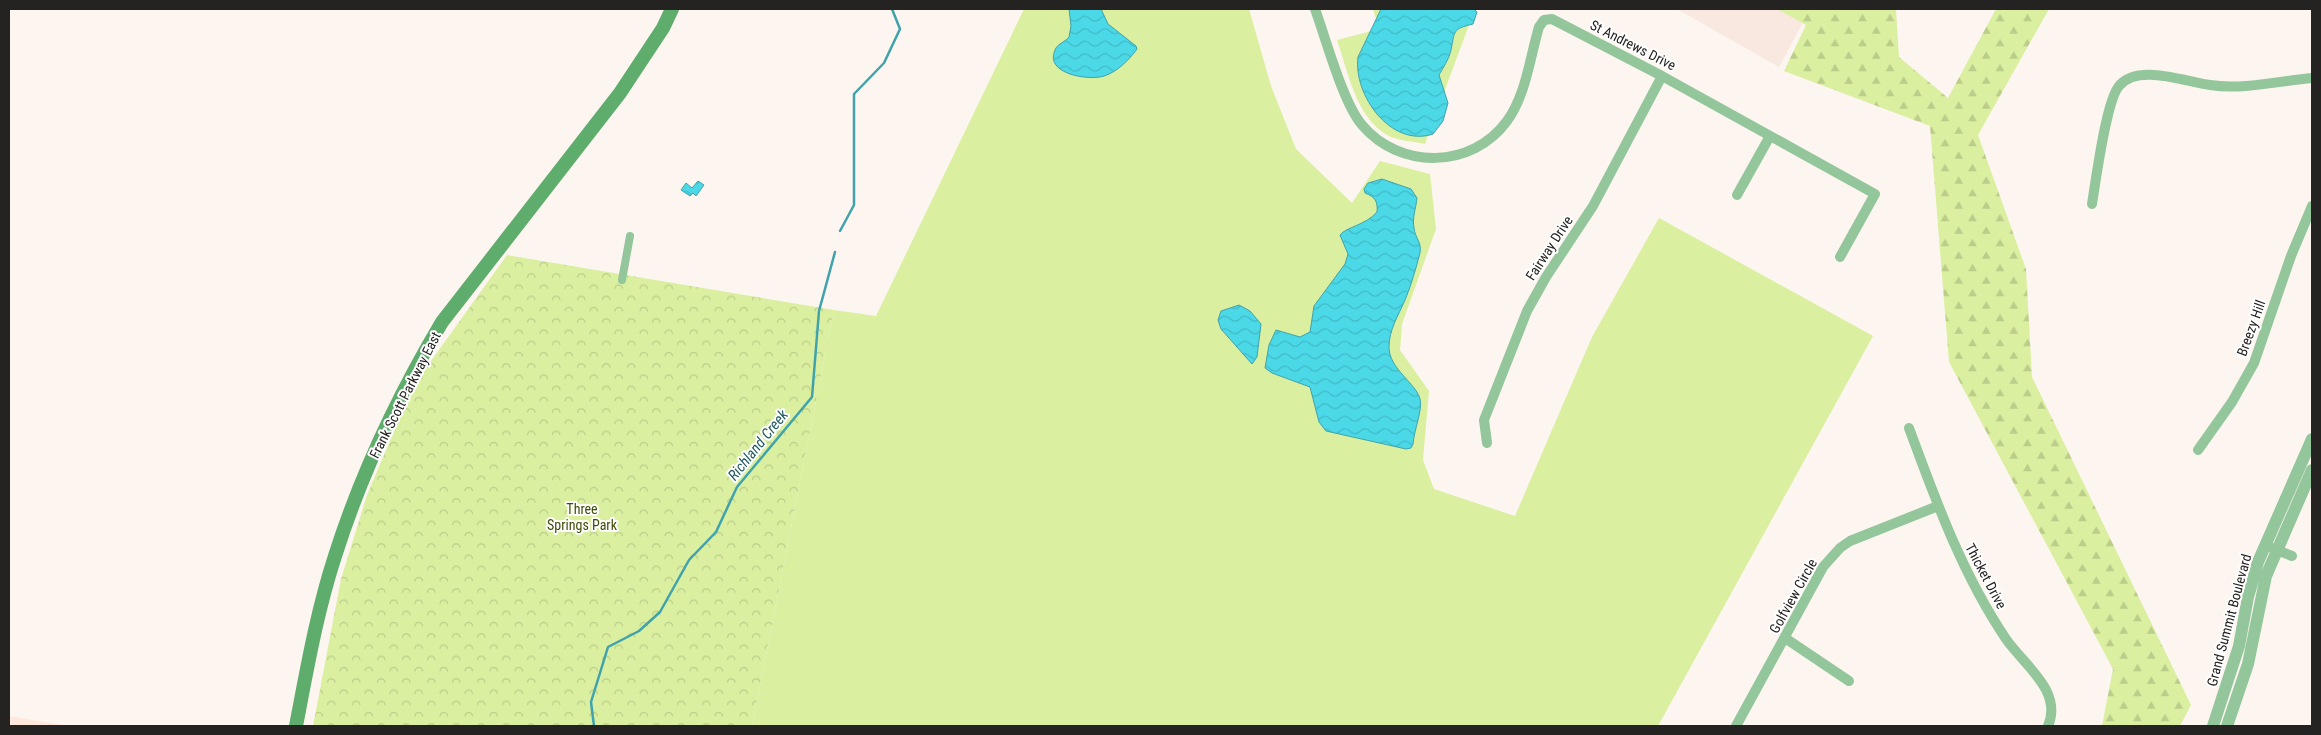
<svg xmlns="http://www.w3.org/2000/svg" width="2321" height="735" font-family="'Roboto Condensed',sans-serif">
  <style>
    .commercial { fill: #ffe7dc }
    .built { fill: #f8e8df }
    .grass { fill: #daefa0 }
    .forest { fill: url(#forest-firs) }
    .park { fill: url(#park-crowns) }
    .water { fill: url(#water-waves); stroke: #40a2ac }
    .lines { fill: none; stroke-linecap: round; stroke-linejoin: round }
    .stream { stroke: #40a2ac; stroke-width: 2.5 }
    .pedestrian { stroke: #94c69b; stroke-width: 8 }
    .minor { stroke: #94c69b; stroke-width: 10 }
    .tertiary { stroke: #94c69b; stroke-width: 12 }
    .secondary { stroke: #5ead6d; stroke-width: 14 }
    .labels { text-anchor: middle; stroke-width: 4; stroke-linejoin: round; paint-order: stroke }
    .street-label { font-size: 14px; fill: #252321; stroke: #fff }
    .park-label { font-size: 14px; fill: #404d08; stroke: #fff }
    .water-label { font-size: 15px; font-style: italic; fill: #1e585e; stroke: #fff }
  </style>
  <defs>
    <pattern id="forest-firs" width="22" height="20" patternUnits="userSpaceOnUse" patternTransform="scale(1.25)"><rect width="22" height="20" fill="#daefa0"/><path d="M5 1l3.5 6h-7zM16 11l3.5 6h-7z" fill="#bbcd8a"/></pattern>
    <pattern id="park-crowns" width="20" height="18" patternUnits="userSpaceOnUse" patternTransform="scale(1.25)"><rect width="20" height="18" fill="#daefa0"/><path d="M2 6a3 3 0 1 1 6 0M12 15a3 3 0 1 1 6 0" fill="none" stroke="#bbcd8a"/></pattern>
    <pattern id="water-waves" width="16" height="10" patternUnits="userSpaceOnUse" patternTransform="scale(1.25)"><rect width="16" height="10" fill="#4bd9e8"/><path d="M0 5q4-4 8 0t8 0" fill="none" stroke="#41bac7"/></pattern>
  </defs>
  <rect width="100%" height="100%" fill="#fdf5f0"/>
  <path class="commercial" d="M9,716L69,726H9Z"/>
  <path class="built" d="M1677,9H1810L1779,67Z"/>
  <path class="grass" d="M1024,9H1249L1271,86L1296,149L1352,203L1380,161L1430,174L1436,229L1402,324L1400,350L1429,391L1423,460L1434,489L1515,516L1592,337L1659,218L1873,336L1658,726H752L834,310L876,316Z
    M1373,9H1470L1473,14L1425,144C1414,141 1397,141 1387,135C1356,117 1348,72 1337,40L1379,29Z"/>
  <path class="forest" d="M1777,9H1896L1899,57L1948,98L1996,9H2049L1978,135L2026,269L2032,377L2191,705L2180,726H2102L2113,669L1949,362L1930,126L1784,71L1806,25Z"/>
  <path class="park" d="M507,255L834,310L752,726H313L341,579L367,495L398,422L426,368Z"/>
  <path class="water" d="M1069,9H1101L1108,24L1136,46L1137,49C1129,60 1117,72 1104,76C1089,81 1044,74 1055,50C1057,44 1065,42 1069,37L1071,26Z
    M1381,9H1474L1477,12L1473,24C1452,29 1455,31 1451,50C1449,59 1443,68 1439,75L1448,103L1443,121L1433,134C1391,148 1353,95 1358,57Z
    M1382,179L1411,189L1417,198C1416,208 1412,218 1414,228C1415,238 1422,242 1420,253C1416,268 1411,286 1405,300C1398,316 1389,330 1389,347C1389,369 1416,383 1420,399C1423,409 1414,430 1413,444L1411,448L1406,449L1326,431L1319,422L1310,387L1272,373L1265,368L1269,345L1276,330L1300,337L1310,332L1314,306L1345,264L1348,254L1340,235C1346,227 1366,225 1377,212C1378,201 1375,197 1365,193L1364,189L1368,183Z
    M698,181L704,185L696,196L693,193L690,196L681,190L686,183L692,188Z
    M1239,305L1250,311L1261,324L1257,357L1252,364L1221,329L1218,320L1221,311Z"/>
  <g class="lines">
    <path class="stream" d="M840,231L854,205V94L884,63L900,29L892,9
      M594,726L591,702L608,647L639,631L660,612L689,560L716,532L737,487L812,397L819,311L835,252"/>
    <path class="pedestrian" d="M622,280L630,236"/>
    <path class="minor" d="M1315,9C1326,39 1343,103 1362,125C1400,170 1472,169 1507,121C1526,95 1530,57 1539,27L1544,20L1552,19L1662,76L1875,194L1840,257
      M1737,195L1770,136
      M2092,204C2096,180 2106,101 2119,86C2138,63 2185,82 2210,85C2243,90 2279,81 2312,78
      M1909,428C1936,501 1962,574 2006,639C2024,665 2063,691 2048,726
      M1487,443L1484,420L1527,311L1546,277L1593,206L1662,76
      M2198,450L2232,402L2254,363L2291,256L2312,206
      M2272,548L2292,556
      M1785,638L1849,681
      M1736,726L1823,567L1840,548L1850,541L1938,506"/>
    <path class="tertiary" d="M2213,726L2239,646L2248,597L2258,562L2312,439
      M2227,726L2248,664L2266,576L2312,470"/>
    <path class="secondary" d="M296,726C307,669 317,611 335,556C361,474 398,396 442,322L620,93L663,28L672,9"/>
  </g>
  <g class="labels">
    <g class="street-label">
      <text transform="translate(1633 45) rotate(27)" y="5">St Andrews Drive</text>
      <text transform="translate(1549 248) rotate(-57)" y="5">Fairway Drive</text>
      <text transform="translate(2251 328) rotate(-70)" y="5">Breezy Hill</text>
      <text transform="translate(405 395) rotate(-63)" y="5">Frank Scott Parkway East</text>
      <text transform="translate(1986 576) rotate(62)" y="5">Thicket Drive</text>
      <text transform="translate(1793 596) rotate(-61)" y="5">Golfview Circle</text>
      <text transform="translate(2229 620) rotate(-75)" y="5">Grand Summit Boulevard</text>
    </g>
    <g class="park-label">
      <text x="582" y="514">Three<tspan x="582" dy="16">Springs Park</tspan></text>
    </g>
    <g class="water-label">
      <text transform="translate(758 445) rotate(-51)" y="5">Richland Creek</text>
    </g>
  </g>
  <rect width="2321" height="735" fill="none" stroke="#252321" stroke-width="20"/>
</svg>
